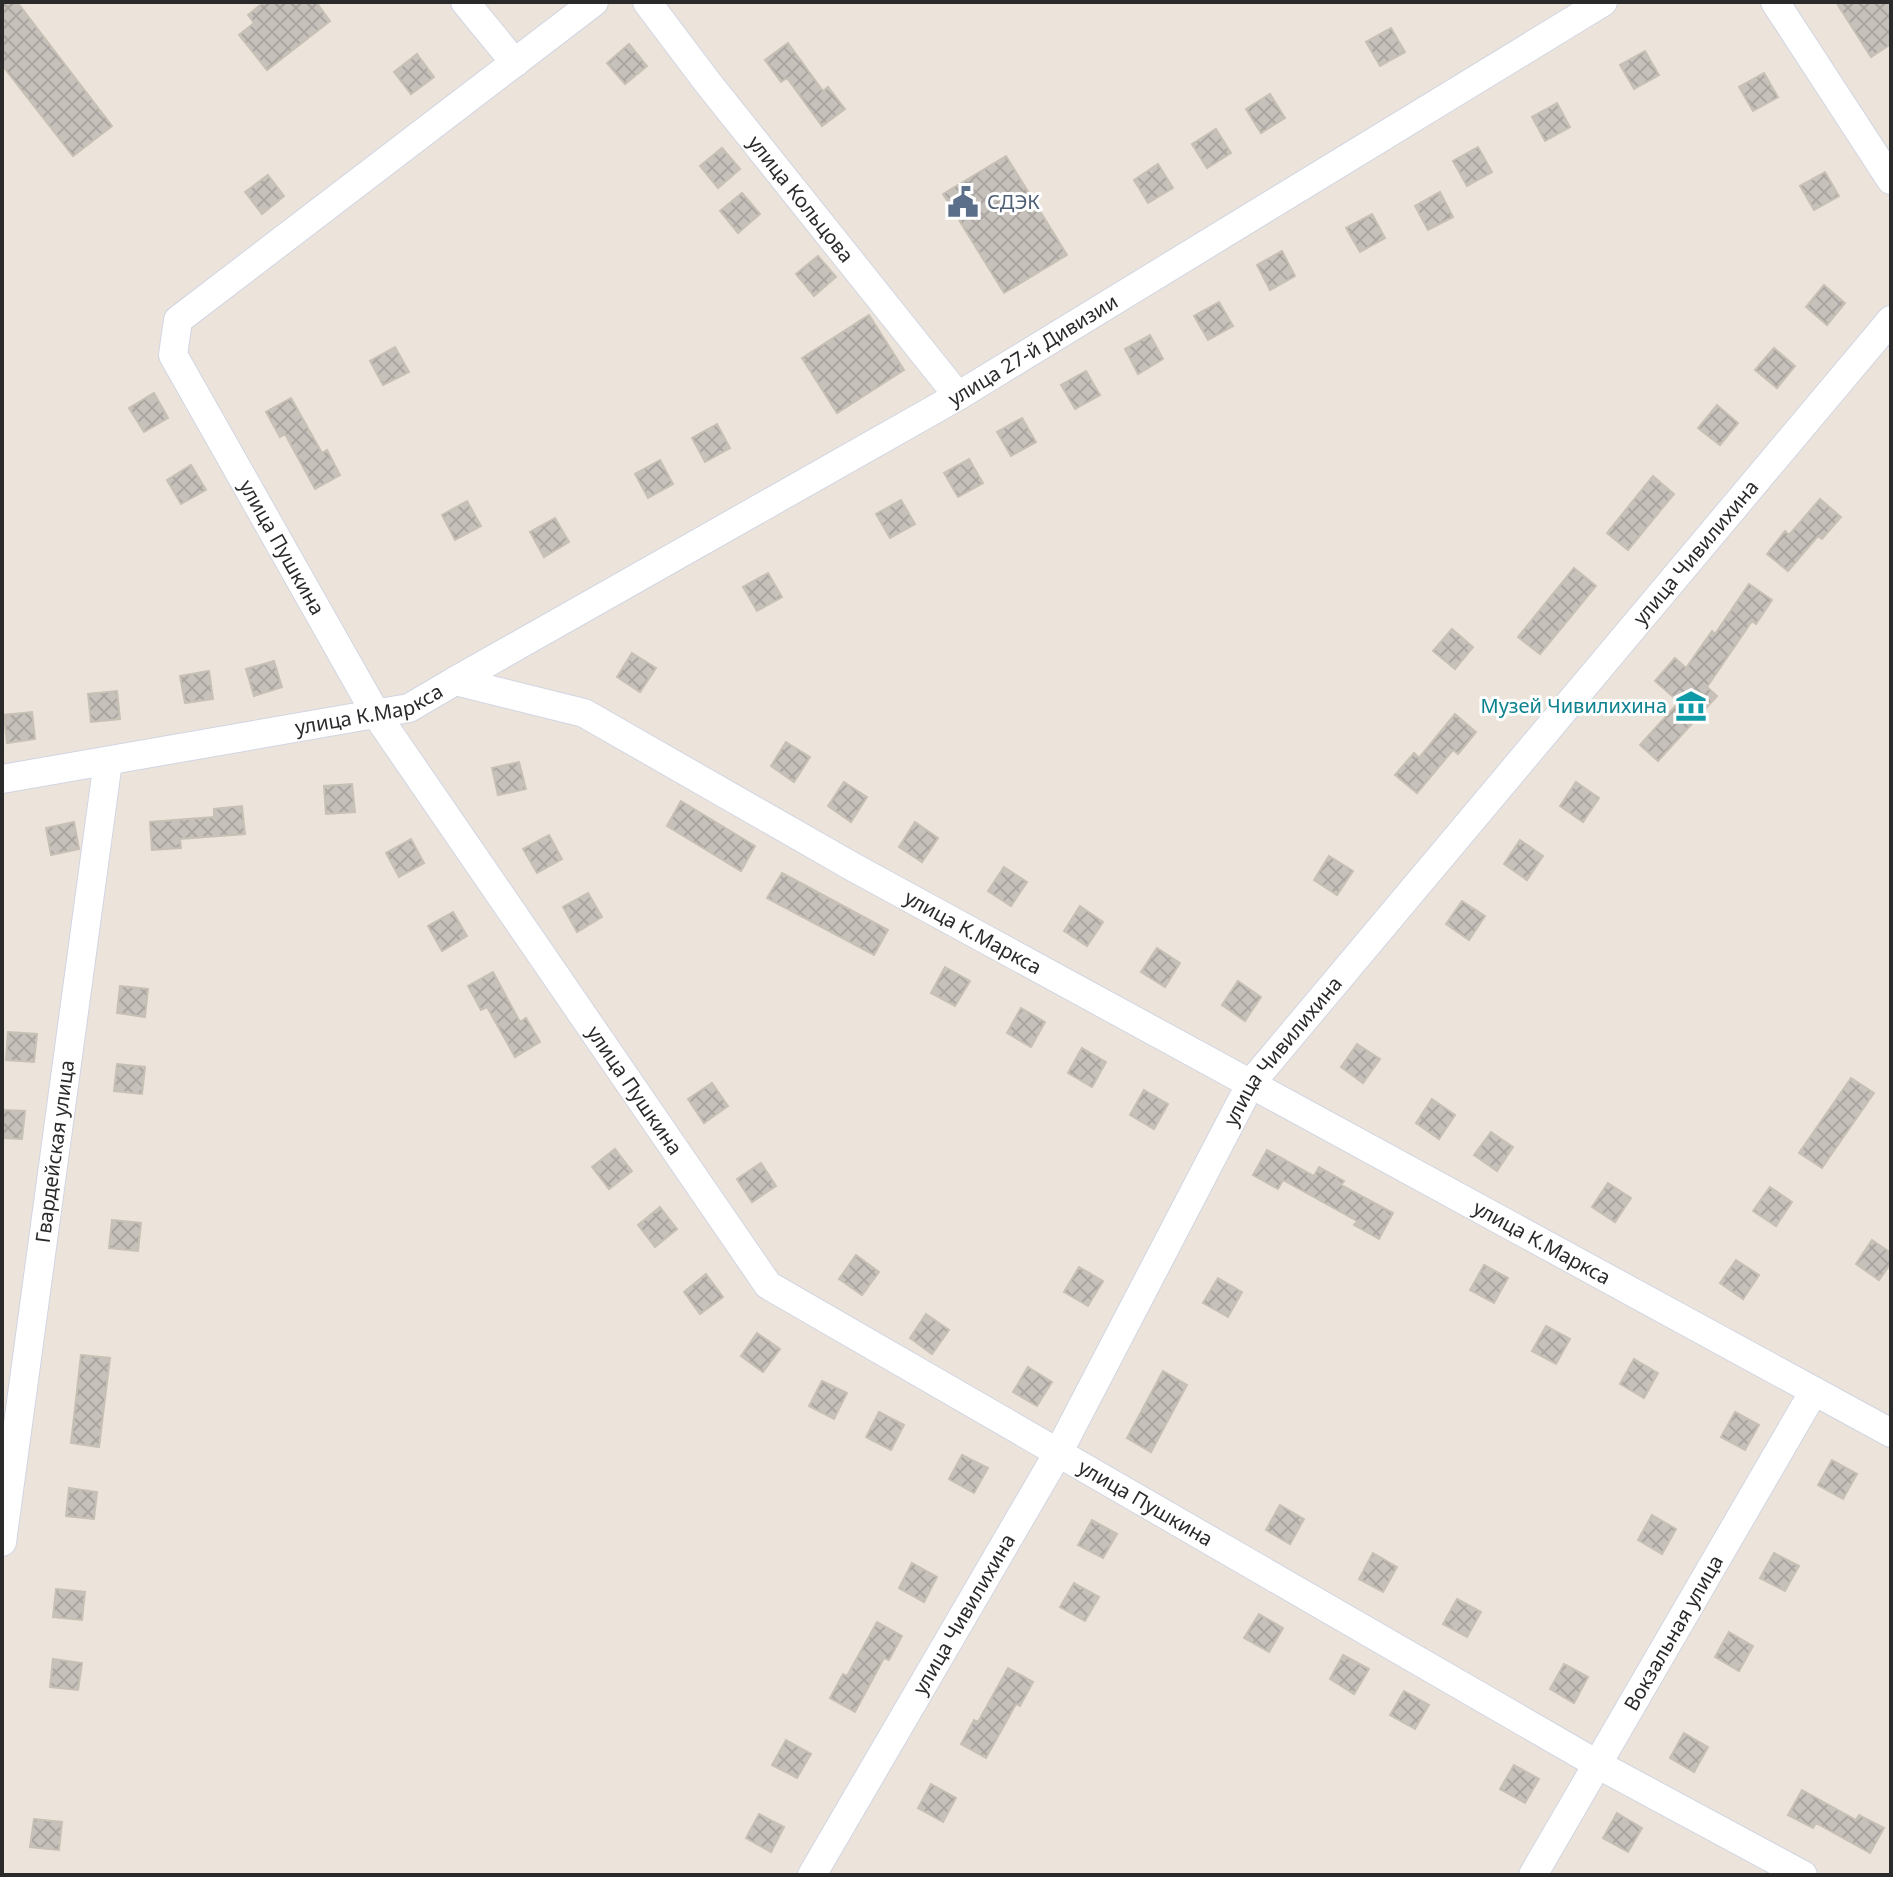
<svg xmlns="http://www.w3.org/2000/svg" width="1893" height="1877" font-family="'Noto Sans',sans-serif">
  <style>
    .building { fill: url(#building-cross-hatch); stroke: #c7c0b5; stroke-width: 2 }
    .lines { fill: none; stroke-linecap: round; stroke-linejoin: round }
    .street-casing { stroke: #d1d5e3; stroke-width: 30 }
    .street { stroke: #fff; stroke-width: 28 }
    .labels { text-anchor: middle; stroke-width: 6; stroke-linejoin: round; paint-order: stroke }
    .street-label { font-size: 20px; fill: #2a2a2a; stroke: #fff }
    .service-label { font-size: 20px; fill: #4e5e75; stroke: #fff; text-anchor: start }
    .culture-label { font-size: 20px; fill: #0d838f; stroke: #fff; text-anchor: end }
  </style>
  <defs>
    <pattern id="building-cross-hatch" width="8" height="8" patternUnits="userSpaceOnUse" patternTransform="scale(2)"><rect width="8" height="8" fill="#c7c1bb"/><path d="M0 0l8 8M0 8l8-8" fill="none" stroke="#aba6a1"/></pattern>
  </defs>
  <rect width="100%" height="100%" fill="#ece4db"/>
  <path class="building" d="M2,2H17L112,126L73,156L2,65Z
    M264,2H316L330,21L267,70L239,35L254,23L248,15Z
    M1836,2H1891V44L1871,57Z
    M1391,28L1405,52L1380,66L1366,42Z
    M788,43L823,91L828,87L845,109L822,126L787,78L781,82L765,60Z
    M629,44L647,66L625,84L607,63Z
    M1645,51L1659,75L1634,89L1620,65Z
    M417,54L434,77L411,94L394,72Z
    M1764,73L1778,97L1753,111L1739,87Z
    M1270,94L1285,118L1261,133L1246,109Z
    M1557,103L1570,127L1545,141L1532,117Z
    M1216,129L1231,153L1207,168L1192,144Z
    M1478,147L1492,172L1467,186L1453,161Z
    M722,148L740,169L718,188L700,166Z
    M1006,156L1067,255L1004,293L943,194Z
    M1158,164L1173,188L1148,203L1134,180Z
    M1825,172L1839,196L1814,210L1800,186Z
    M268,175L284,196L262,214L245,192Z
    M1440,192L1453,217L1428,230L1415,206Z
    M742,193L760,214L738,233L720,211Z
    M1372,214L1385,238L1360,252L1346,228Z
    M1282,251L1295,276L1270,290L1257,265Z
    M818,256L836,277L814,296L796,274Z
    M1824,285L1845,303L1827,325L1806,307Z
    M1219,302L1233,326L1208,340L1194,316Z
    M869,315L904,370L837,413L802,358Z
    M1150,335L1163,359L1138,374L1125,349Z
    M395,347L409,372L383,385L370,361Z
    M1774,348L1795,366L1777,388L1755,370Z
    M1086,371L1100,395L1075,409L1061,385Z
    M154,393L168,418L144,432L129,408Z
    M291,398L322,453L327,450L340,475L315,489L285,434L280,437L266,412Z
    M1717,405L1738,423L1720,445L1698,428Z
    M1022,418L1036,442L1011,456L997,432Z
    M717,424L730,448L705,462L692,438Z
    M969,459L983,483L958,497L944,473Z
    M660,460L673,484L648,498L635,474Z
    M191,465L206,490L181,504L167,480Z
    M1653,476L1674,494L1628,550L1607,533Z
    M1820,499L1841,517L1822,539L1818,536L1788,571L1767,554L1785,531L1789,535Z
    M901,500L915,524L890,538L876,514Z
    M467,501L481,526L455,540L442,515Z
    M555,518L569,542L544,557L530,532Z
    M1574,568L1596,586L1540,654L1518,637Z
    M768,573L782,597L757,611L743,587Z
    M1749,584L1772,600L1756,624L1752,621L1707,687L1717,696L1658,761L1640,745L1679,702L1655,681L1675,658L1686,668L1712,631L1715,634Z
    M1452,629L1473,647L1455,669L1433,651Z
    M632,653L656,668L640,692L617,677Z
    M274,661L282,687L254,696L246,669Z
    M209,671L213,699L185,703L180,676Z
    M117,691L120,719L91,722L88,694Z
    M32,712L35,739L7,743L4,715Z
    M1455,714L1476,732L1458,754L1453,750L1417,793L1395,775L1414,753L1419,758Z
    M786,742L810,757L794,782L771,766Z
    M519,762L526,789L498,795L492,768Z
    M844,782L867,797L851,822L828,806Z
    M1576,782L1599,798L1583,822L1560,806Z
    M352,784L355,812L326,814L324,786Z
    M681,801L755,846L741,871L667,826Z
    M242,806L245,834L180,839L181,848L152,850L150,822L214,817V809Z
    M74,822L79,849L51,855L46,828Z
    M915,822L938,838L922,862L899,847Z
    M549,835L562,859L537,873L523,849Z
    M411,839L424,863L399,877L386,853Z
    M1520,840L1543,856L1527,880L1504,864Z
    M1329,856L1353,871L1337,895L1314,880Z
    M1004,867L1027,882L1011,906L988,891Z
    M782,873L888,930L874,955L767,898Z
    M588,893L602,917L577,932L563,907Z
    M1462,901L1485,916L1469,940L1446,924Z
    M1080,906L1103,922L1087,946L1064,931Z
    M453,912L467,936L442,951L428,926Z
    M1157,948L1180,963L1165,987L1141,972Z
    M945,967L970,981L955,1006L931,993Z
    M493,972L520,1022L526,1018L540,1042L515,1057L487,1007L481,1010L468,986Z
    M1238,981L1261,997L1245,1021L1222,1005Z
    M120,986L148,989L145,1017L117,1013Z
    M1021,1008L1045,1022L1031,1047L1007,1033Z
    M8,1032L37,1034L34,1062L6,1060Z
    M1357,1044L1380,1059L1363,1083L1341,1067Z
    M1082,1048L1106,1062L1092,1087L1068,1073Z
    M117,1064L145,1067L142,1094L114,1091Z
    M1851,1078L1874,1093L1822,1168L1799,1153Z
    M712,1083L728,1106L704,1123L688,1099Z
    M1144,1090L1168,1104L1154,1129L1130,1115Z
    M1432,1099L1455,1115L1439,1139L1416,1123Z
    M2,1110L25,1111L22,1139L2,1138Z
    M1491,1132L1513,1147L1497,1171L1474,1155Z
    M615,1149L632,1171L609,1189L592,1167Z
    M1267,1150L1314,1176L1319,1167L1344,1181L1341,1185L1393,1213L1379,1239L1354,1225L1357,1221L1283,1180L1278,1189L1253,1175Z
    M761,1163L776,1186L752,1202L737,1179Z
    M1608,1183L1631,1198L1615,1222L1592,1207Z
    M1770,1187L1792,1202L1776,1226L1753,1211Z
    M660,1207L677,1229L655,1247L638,1225Z
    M112,1220L141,1223L138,1251L109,1248Z
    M1872,1240L1891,1253V1263L1879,1280L1856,1264Z
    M856,1255L879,1272L862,1295L839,1279Z
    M1736,1260L1759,1275L1743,1299L1720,1283Z
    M1484,1265L1508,1278L1494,1303L1470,1290Z
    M1079,1267L1103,1281L1088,1306L1064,1292Z
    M706,1274L723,1297L700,1314L684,1292Z
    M1218,1278L1242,1292L1228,1317L1203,1303Z
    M926,1314L949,1330L932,1354L910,1338Z
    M1546,1326L1570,1339L1556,1364L1532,1351Z
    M757,1333L780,1349L763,1372L741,1356Z
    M81,1355L110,1358L99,1447L71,1443Z
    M1634,1359L1658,1373L1644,1398L1620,1384Z
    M1028,1367L1052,1382L1037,1406L1013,1392Z
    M1163,1371L1187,1385L1151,1452L1127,1438Z
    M822,1381L847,1393L834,1419L809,1406Z
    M879,1412L904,1425L891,1450L866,1437Z
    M1735,1412L1759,1425L1745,1450L1721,1437Z
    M962,1455L988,1468L974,1493L949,1479Z
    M1832,1460L1857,1474L1843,1499L1818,1485Z
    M69,1488L97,1492L94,1519L66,1516Z
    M1280,1505L1304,1519L1290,1544L1266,1530Z
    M1652,1515L1676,1529L1662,1554L1638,1540Z
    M1092,1520L1117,1534L1103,1558L1078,1545Z
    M1373,1553L1397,1567L1383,1592L1359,1579Z
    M1774,1553L1799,1566L1785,1591L1760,1578Z
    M912,1563L937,1577L924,1602L899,1588Z
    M1074,1583L1099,1597L1085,1621L1060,1607Z
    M56,1589L85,1592L82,1620L53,1617Z
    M1457,1599L1481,1612L1467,1637L1443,1624Z
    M1259,1614L1283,1628L1269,1652L1244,1638Z
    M877,1622L902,1636L889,1660L884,1658L855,1712L830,1698L843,1674L847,1676Z
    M1729,1632L1753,1646L1739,1671L1715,1657Z
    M1343,1655L1369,1669L1354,1694L1330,1679Z
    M53,1659L82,1663L78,1690L50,1687Z
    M1564,1664L1588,1677L1574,1703L1550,1689Z
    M1008,1668L1033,1682L1020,1706L1016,1704L986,1758L961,1744L974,1720L978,1722Z
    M1404,1691L1429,1705L1415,1729L1390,1715Z
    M1684,1733L1708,1747L1694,1772L1670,1758Z
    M786,1740L811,1754L797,1778L772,1765Z
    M1514,1765L1539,1779L1525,1803L1500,1789Z
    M931,1784L956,1798L943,1822L918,1808Z
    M1802,1790L1856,1820L1859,1815L1884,1828L1870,1853L1816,1823L1813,1828L1788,1815Z
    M1617,1813L1642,1828L1628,1852L1603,1838Z
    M759,1814L784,1827L771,1852L746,1838Z
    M34,1819L62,1822L59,1850L30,1847Z"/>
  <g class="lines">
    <defs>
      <g id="street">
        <path d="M465,2L515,63"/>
        <path id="s1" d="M594,2L178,320L173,355L376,714L768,1285L1597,1764L1803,1875"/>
        <path id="s2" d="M647,2L708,83L958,396"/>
        <path d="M1775,2L1891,180"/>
        <path id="s3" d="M455,681L958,396L1603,2"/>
        <path id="s4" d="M2,779L409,708L455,681L584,713L853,867L1891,1433"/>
        <path id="s5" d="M2,1542L108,761"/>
        <path id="s6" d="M812,1875L1058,1453L1251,1083L1891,320"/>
        <path id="s7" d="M1533,1875L1814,1391"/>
      </g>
    </defs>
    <use href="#street" class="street-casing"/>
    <use href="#street" class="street"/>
  </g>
  <defs>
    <symbol id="civic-bare" viewBox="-9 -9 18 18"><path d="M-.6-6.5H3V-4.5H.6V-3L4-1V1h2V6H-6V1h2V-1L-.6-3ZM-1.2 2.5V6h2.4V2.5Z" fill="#5c6f8a" stroke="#fff" stroke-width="2.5" paint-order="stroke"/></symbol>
    <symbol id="museum-bare" viewBox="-9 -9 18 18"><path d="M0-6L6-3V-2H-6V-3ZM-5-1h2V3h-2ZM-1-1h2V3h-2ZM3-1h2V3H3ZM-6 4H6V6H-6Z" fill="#0f9aa8" stroke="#fff" stroke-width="2.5" paint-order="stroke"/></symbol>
  </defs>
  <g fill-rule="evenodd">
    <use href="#civic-bare" x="941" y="180" width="44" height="44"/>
    <use href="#museum-bare" x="1669" y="684" width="44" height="44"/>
  </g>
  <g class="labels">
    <g class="street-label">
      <text dy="7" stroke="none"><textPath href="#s2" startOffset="250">улица Кольцова</textPath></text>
      <text dy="7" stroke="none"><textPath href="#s3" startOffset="666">улица 27-й Дивизии</textPath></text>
      <text dy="7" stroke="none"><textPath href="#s1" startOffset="780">улица Пушкина</textPath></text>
      <text dy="7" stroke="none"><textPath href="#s6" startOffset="1598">улица Чивилихина</textPath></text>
      <text dy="7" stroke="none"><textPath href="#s4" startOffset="374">улица К.Маркса</textPath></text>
      <text dy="7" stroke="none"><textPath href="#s4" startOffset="1046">улица К.Маркса</textPath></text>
      <text dy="7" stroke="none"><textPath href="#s6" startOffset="950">улица Чивилихина</textPath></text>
      <text dy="7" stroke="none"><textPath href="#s1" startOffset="1428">улица Пушкина</textPath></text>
      <text dy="7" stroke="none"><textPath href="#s5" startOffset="394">Гвардейская улица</textPath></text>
      <text dy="7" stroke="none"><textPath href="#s4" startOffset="1694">улица К.Маркса</textPath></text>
      <text dy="7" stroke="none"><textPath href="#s1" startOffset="2100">улица Пушкина</textPath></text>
      <text dy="7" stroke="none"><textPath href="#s6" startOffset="302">улица Чивилихина</textPath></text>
      <text dy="7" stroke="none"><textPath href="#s7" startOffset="280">Вокзальная улица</textPath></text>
    </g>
    <g class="service-label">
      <text x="987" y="209">СДЭК</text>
    </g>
    <g class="culture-label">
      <text x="1667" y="713">Музей Чивилихина</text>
    </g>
  </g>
  <rect width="1893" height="1877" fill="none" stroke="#2a2a2a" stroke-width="8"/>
</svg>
